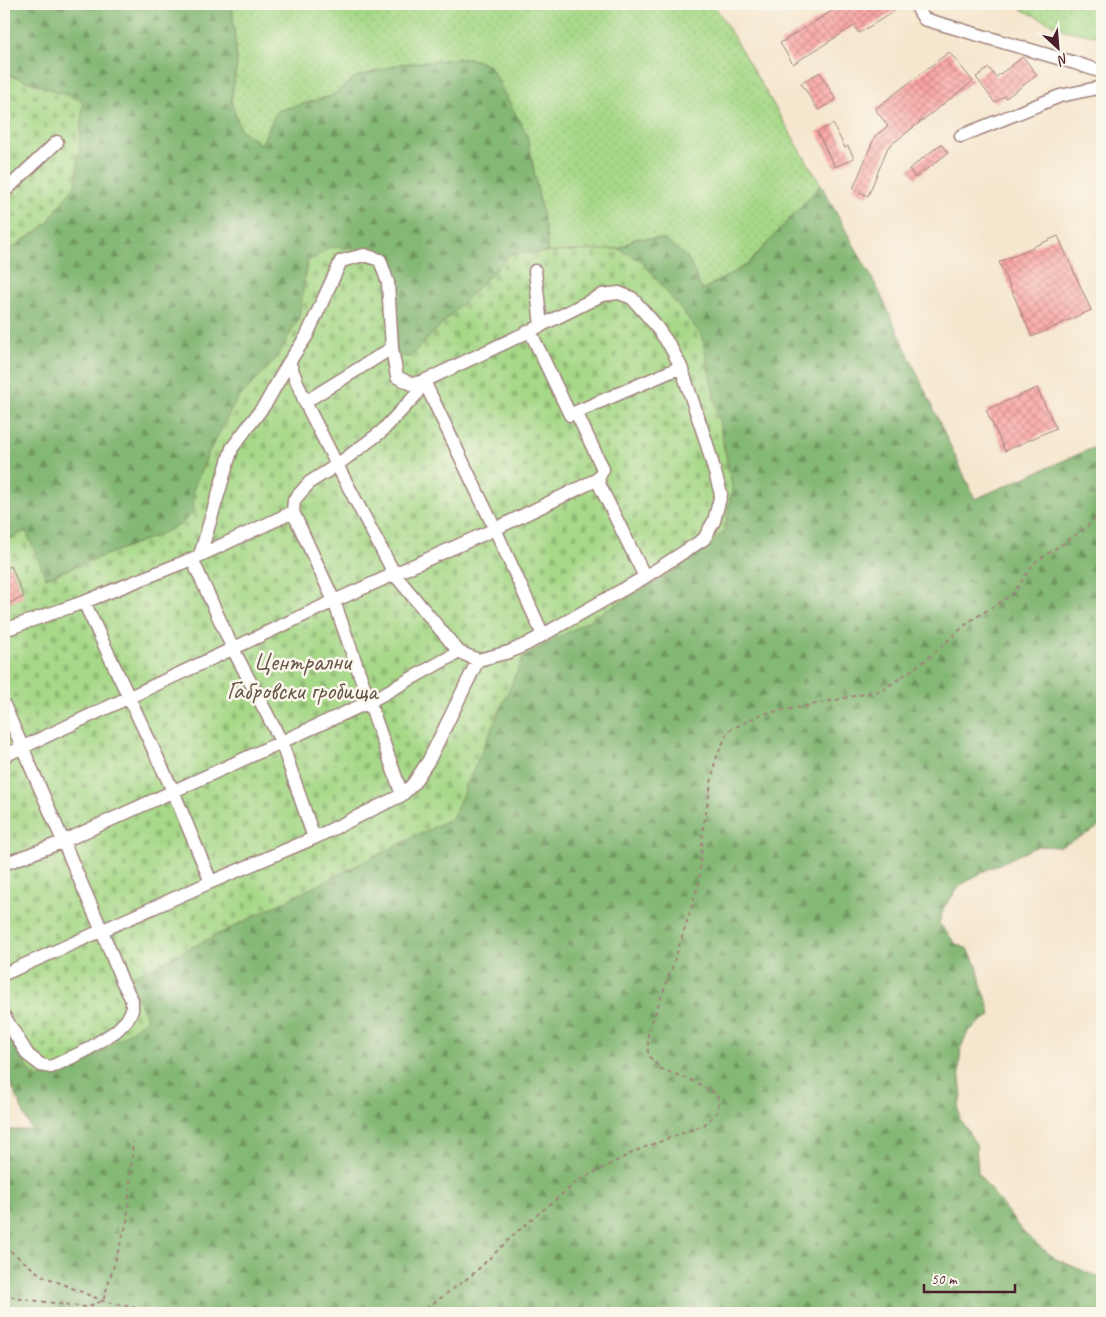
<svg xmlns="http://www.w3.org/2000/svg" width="1106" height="1317" font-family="Caveat,sans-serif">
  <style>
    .grass { fill: url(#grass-dots); stroke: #787c59 }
    .forest { fill: url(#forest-firs); stroke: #676c50 }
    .cemetery { fill: url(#cemetery-stones); stroke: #787c59 }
    .building { fill: url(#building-cross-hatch) }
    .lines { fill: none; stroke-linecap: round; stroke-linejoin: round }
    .minor-casing { stroke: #a0827c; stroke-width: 15 }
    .path { stroke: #a0827c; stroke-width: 2; stroke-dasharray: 4 4; stroke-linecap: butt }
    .minor { stroke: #fff; stroke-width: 12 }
    .labels { text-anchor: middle; stroke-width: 5; stroke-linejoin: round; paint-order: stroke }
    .park-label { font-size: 25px; fill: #665647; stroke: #fbf7ec }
  </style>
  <defs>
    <pattern id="grass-dots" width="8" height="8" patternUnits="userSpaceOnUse" patternTransform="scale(1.25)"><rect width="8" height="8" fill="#a6d887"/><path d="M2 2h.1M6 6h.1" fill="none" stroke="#90b975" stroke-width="1.8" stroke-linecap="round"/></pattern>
    <pattern id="forest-firs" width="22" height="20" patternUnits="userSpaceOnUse" patternTransform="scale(1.25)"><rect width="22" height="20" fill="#84b874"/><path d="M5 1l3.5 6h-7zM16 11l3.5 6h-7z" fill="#6e955f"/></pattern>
    <pattern id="cemetery-stones" width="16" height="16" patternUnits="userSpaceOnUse" patternTransform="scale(1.25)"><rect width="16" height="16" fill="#a6d887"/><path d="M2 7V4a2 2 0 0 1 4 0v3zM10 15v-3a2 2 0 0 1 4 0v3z" fill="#90b975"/></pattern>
    <pattern id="building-cross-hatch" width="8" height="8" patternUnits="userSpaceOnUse" patternTransform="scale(1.25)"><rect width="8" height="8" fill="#faa2a0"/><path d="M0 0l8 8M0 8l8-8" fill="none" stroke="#cc8383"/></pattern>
  </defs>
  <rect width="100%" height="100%" fill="#fbf7ec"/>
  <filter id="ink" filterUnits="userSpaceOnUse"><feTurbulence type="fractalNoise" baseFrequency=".02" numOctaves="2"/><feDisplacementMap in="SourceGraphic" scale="10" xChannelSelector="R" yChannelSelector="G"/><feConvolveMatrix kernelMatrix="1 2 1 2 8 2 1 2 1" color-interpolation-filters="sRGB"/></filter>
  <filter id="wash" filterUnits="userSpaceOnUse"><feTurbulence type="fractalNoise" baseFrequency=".0096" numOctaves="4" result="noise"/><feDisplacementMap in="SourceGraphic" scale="20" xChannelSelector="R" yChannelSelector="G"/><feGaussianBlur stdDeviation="1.12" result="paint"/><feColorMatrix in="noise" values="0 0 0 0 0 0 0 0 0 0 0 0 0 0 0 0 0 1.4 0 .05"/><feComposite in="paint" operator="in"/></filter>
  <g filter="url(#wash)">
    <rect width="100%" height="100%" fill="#f5e6cd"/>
    <path class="grass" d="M232,4H714L821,185L747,265L702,290L687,257L636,238L619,249L547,252V240L527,135L489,66L469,58L401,64L354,78L332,96L277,111L261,145L240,129L231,102L237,62Z
      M1010,4H1102V37L1067,31Z"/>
    <path class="forest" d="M4,4H232L237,62L231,102L240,129L261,145L277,111L332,96L354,78L401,64L469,58L490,66L527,135L547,240V252L511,254L410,357L396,356L307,262L299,318L275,360L237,400L208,454L193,490L194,512L180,525L158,535L45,578L26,531L4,542V253L45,226L83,101L4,73Z
      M821,185L878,289L975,499L1102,444V823L1094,830L1060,847L1038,846L986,870L961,885L944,907L939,923L956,944L968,949L977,966L982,988L988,1002L991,1016L981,1021L968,1032L961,1047L959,1069L962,1097L958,1107L960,1119L976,1144L978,1173L989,1188L1023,1232L1039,1246L1056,1259L1102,1279V1313H4V1130H31L4,1068V1032L35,1079L128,979L452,818L523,658L659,580L705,550L732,487L702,337L643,262L619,249L636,238L663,239L687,257L702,290L747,265Z"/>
    <path class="cemetery" d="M4,73L83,101L76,183L45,226L4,253Z
      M330,247L363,249L392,259L396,356L410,357L511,254L619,249L643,262L702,336L732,487L725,530L705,550L659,580L523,658L452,818L128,979L147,1019L89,1061L35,1079L4,1032V542L26,531L46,578L158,535L180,525L194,512L193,490L208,454L237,400L275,360L299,318L307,262Z"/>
    <g id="blocks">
      <path class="building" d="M843,4H906L859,33L854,26L793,64L780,43Z
        M949,52L973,81L888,147L868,196L853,189L875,136L888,126L875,109Z
        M1023,57L1037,75L1006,98L1004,96L995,103L976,77L989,68L996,77Z
        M820,72L836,100L818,110L801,83Z
        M833,124L845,148L848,146L854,158L835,167L817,132Z
        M941,144L948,153L915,178L909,169Z
        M1058,236L1091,310L1032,337L999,262Z
        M1037,388L1056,428L1005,451L986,410Z
        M11,566L24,597L4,605V569Z"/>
    </g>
  </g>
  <g filter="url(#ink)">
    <use href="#blocks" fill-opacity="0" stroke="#a0827c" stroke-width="1"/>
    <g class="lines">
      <defs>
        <path id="minor" d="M915,4L924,19L1075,63L1102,72
          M961,136L1060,96L1102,87
          M4,192L57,142
          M535,271L541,326
          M289,362L305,402L337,465L395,575L459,652L478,660L509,652L527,644L645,577L600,486L598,479L603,469L576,412L570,415L530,331
          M305,402L392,348
          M576,412L681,367
          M293,512L334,601L402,795
          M200,555L232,448L266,403L289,362L306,337L341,261L364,255L380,260L388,283L392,348L397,377L412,384L424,381L495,529L543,635
          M192,559L233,649L281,741L314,838
          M84,602L173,791L211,882
          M4,630L84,602L192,559L293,512L294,500L310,482L337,465L381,432L415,396L424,381L530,331L602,295L619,293L632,298L653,322L670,346L681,367L706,441L721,494L714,521L704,539L645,577
          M4,705L102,931L122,981L132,1000V1010L127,1020L116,1031L85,1051L51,1067L41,1065L28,1055L4,1016
          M4,756L334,601L495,529L598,479
          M4,864L62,842L369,702L459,652
          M4,974L211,882L314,838L402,795L413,784L429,760L478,660"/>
      </defs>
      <use href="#minor" class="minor-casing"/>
      <path class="path" d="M4,1246L41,1275L103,1301L159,1313
        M4,1292L15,1298L85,1307L103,1301L127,1222L133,1142
        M420,1313L472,1275L519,1230L579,1180L640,1149L704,1125L719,1110L717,1094L691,1080L661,1069L648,1055V1033L674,962L699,884L703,829L715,761L728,731L761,714L807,706L883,690L927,659L970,621L1013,594L1034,563L1083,530L1102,513"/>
      <use href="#minor" class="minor"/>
    </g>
  </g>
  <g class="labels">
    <g class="park-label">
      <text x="302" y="670">Централни<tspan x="302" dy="29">Габровски гробища</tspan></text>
    </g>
  </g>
  <rect width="1106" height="1317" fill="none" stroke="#fbf7ec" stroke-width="20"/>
  <g transform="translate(1058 48) rotate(154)" stroke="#fbf7ec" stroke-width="4" paint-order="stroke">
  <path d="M0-4L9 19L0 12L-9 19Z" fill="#4a1f2b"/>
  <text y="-8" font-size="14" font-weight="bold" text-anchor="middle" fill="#4a1f2b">N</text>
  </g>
  <path d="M924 1284v8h91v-8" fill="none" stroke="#4a1f2b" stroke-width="2.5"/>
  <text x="931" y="1284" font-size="15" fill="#4a1f2b" stroke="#fbf7ec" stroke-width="4" paint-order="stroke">50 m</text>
</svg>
